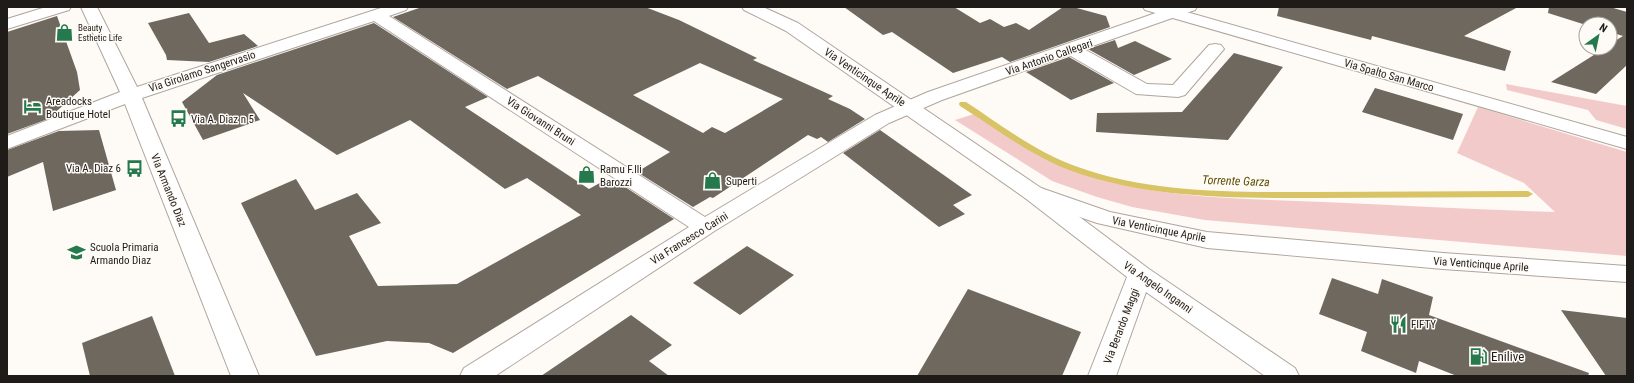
<svg xmlns="http://www.w3.org/2000/svg" width="1634" height="383" font-family="'Roboto Condensed',sans-serif">
  <style>
    .green { fill: #f3caca }
    .lines { fill: none; stroke-linecap: round; stroke-linejoin: round }
    .stream { fill: #d8c365; fill-rule: evenodd }
    .building { fill: #6f685f; fill-rule: evenodd }
    .minor-casing { stroke: #b0a59e; stroke-width: 2 }
    .major-casing { stroke: #b0a59e; stroke-width: 2 }
    .minor { fill: #fff; fill-rule: evenodd }
    .major { fill: #fff; fill-rule: evenodd }
    .labels { text-anchor: middle; stroke-width: 3; stroke-linejoin: round; paint-order: stroke }
    .far-poi-label { font-size: 9px; fill: #1f1b19; stroke: #fefaf6; text-anchor: start }
    .street-label { font-size: 11px; fill: #1f1b19; stroke: #fefaf6 }
    .poi-label { font-size: 11px; fill: #1f1b19; stroke: #fefaf6; text-anchor: start }
    .water-label { font-size: 12px; font-style: italic; fill: #5c4d00; stroke: #fefaf6 }
    .near-poi-label { font-size: 13px; fill: #1f1b19; stroke: #fefaf6; text-anchor: start }
  </style>
  <rect width="100%" height="100%" fill="#fefaf6"/>
  <path class="green" d="M1506,84L1627,106V129L1596,120L1588,110L1507,90Z
    M1478,107L1627,152V256L1205,220L1132,207L1097,197L1052,181L955,120L974,114C1005,133 1036,156 1070,169C1150,200 1239,198 1323,202C1400,205 1478,210 1555,212L1524,183L1457,153Z"/>
  <g class="lines">
    <path class="stream" d="M960,102H966C1001,125 1036,152 1075,166C1151,194 1234,192 1314,192C1385,192 1457,191 1528,191L1533,194L1528,197C1458,197 1387,198 1317,198C1234,198 1148,199 1069,170C1030,155 995,128 960,106L959,104Z"/>
  </g>
  <path class="building" d="M422,7H645L679,20L757,58L753,60L833,96L828,99L850,109L865,119L828,142L821,137L817,139L808,135L713,198L710,197L693,207L637,172L670,152L538,76L507,89L393,17ZM700,63L725,74L783,99L725,133L712,127L703,133L633,95Z
    M844,7H954L980,23L990,19L1004,27L1016,23L1029,30L1063,7H1073L1106,16L1110,27L1010,62L1002,57L953,73L892,32L883,35Z
    M1279,7H1518L1464,36L1511,51L1505,71L1372,36L1371,40L1277,16Z
    M1549,7H1610L1627,12V65L1596,94L1551,82L1605,48H1610V44L1623,36L1610,32V24L1586,25L1548,13Z
    M189,13L209,43L244,34L258,46L209,62L167,60L166,55L148,23Z
    M57,16L77,72L80,90L48,119L7,134V32Z
    M374,23L488,97L465,107L589,189L607,179L616,185L619,183L674,219L453,353L429,343L387,341L316,356L241,203L296,179L315,210L357,193L381,223L349,236L378,286L457,284L581,215L527,178L505,189L410,120L337,155L243,93L260,120L203,140L182,102L217,75Z
    M1115,40L1118,48L1135,41L1172,59L1134,75L1088,49Z
    M1234,53L1283,67L1228,140L1096,132L1097,113L1182,112Z
    M1069,57L1114,83L1071,100L1026,72Z
    M1375,88L1463,114L1453,140L1362,112Z
    M99,130L116,190L53,211L43,162L7,177V150L59,131Z
    M880,130L972,195L953,205L965,214L939,227L843,153Z
    M747,246L794,275L740,315L693,283Z
    M1332,278L1378,294L1382,279L1433,297L1429,315L1589,373L1588,376H1457L1419,361L1416,373L1361,351L1367,332L1319,314Z
    M968,289L1081,332L1062,376H917Z
    M1561,310L1627,318V376H1606Z
    M631,315L672,345L649,361L669,376H541Z
    M152,316L175,376H90L82,343Z"/>
  <g class="lines">
    <defs>
      <path id="minor" d="M46,7H71L69,10L7,29V19Z
        M81,7H97L137,87L384,7H408L406,10L389,16L705,217L875,115L928,92L1173,7H1197L1195,10L1084,49L1147,84L1173,85L1209,45L1215,44L1221,45L1224,49L1185,95L1178,97L1136,94L1069,55L942,100L889,123L713,232L495,376H460L464,368L689,227L374,21L142,98L259,376H231L125,104L7,149V136L120,92Z
        M1033,186L1041,188L1149,269L1295,368L1299,376H1265L1146,292L1116,376H1088L1127,277L1025,198L1022,193L1025,188Z"/>
      <path id="major" d="M742,7H763L798,23L1041,188L1110,212L1207,232L1443,253L1627,266V282L1443,269L1207,248L1097,223L1025,198L786,31L744,10Z
        M1143,7H1169L1627,137V149L1145,10Z"/>
    </defs>
    <use href="#minor" class="minor-casing"/>
    <use href="#major" class="major-casing"/>
    <use href="#minor" class="minor"/>
    <use href="#major" class="major"/>
  </g>
  <defs>
    <symbol id="shop-bare" viewBox="-9 -9 18 18"><path d="M-5-2.5h2.3a2.7 3.5 0 0 1 5.4 0H5L5.5 6h-11ZM-1.5-2.5h3a1.5 2.3 0 0 0-3 0Z" fill="#247a4d" stroke="#fefaf6" stroke-width="2.5" paint-order="stroke"/></symbol>
    <symbol id="hotel-bare" viewBox="-9 -9 18 18"><path d="M-6-4.5h1.5V1H6V5H4.5V3h-9V5H-6ZM-4 0a1.8 1.8 0 1 1 3.6 0ZM.5 0V-2.5h3Q6-2.5 6 0Z" fill="#247a4d" stroke="#fefaf6" stroke-width="2.5" paint-order="stroke"/></symbol>
    <symbol id="bus-bare" viewBox="-9 -9 18 18"><path d="M-5-6H5V4H4V6H2V4H-2V6H-4V4H-5ZM-3.5-4V0h7V-4ZM-3.5 1.2v1.5H-2V1.2ZM2 1.2v1.5H3.5V1.2Z" fill="#247a4d" stroke="#fefaf6" stroke-width="2.5" paint-order="stroke"/></symbol>
    <symbol id="school-bare" viewBox="-9 -9 18 18"><path d="M0-5L7-2L0 1L-7-2ZM-4 1L0 2.5L4 1V4Q0 6-4 4Z" fill="#247a4d" stroke="#fefaf6" stroke-width="2.5" paint-order="stroke"/></symbol>
    <symbol id="restaurant-bare" viewBox="-9 -9 18 18"><path d="M-5-6h1v4h1v-4h1v4h1v-4h1v5L-1.5 .5V6h-2V.5L-5-1ZM5-6V6H3V1.5H1.5Q1.5-4 5-6Z" fill="#247a4d" stroke="#fefaf6" stroke-width="2.5" paint-order="stroke"/></symbol>
    <symbol id="fuel-bare" viewBox="-9 -9 18 18"><path d="M-5.5-6h7V0h2V4h1.3V-2.5L3-4.5l.8-.8L6-3V5H2.5V1h-1V6h-7ZM-4.2-4.7v3.2H.2V-4.7Z" fill="#247a4d" stroke="#fefaf6" stroke-width="2.5" paint-order="stroke"/></symbol>
  </defs>
  <g fill-rule="evenodd">
    <use href="#shop-bare" x="52" y="20" width="25" height="25"/>
    <use href="#hotel-bare" x="20" y="94" width="25" height="25"/>
    <use href="#bus-bare" x="166" y="106" width="25" height="25"/>
    <use href="#bus-bare" x="122" y="156" width="25" height="25"/>
    <use href="#shop-bare" x="574" y="162" width="25" height="25"/>
    <use href="#shop-bare" x="700" y="168" width="25" height="25"/>
    <use href="#school-bare" x="64" y="240" width="25" height="25"/>
    <use href="#restaurant-bare" x="1386" y="312" width="25" height="25"/>
    <use href="#fuel-bare" x="1466" y="344" width="25" height="25"/>
  </g>
  <g class="labels">
    <g class="far-poi-label">
      <text x="78" y="31">Beauty<tspan x="78" dy="10">Esthetic Life</tspan></text>
    </g>
    <g class="street-label">
      <text transform="translate(1049 57) rotate(-19)" y="4">Via Antonio Callegari</text>
      <text transform="translate(202 71) rotate(-18)" y="4">Via Girolamo Sangervasio</text>
      <text transform="translate(1389 75) rotate(16)" y="4">Via Spalto San Marco</text>
      <text transform="translate(865 77) rotate(34)" y="4">Via Venticinque Aprile</text>
      <text transform="translate(541 121) rotate(33)" y="4">Via Giovanni Bruni</text>
      <text transform="translate(169 190) rotate(68)" y="4">Via Armando Diaz</text>
      <text transform="translate(1159 229) rotate(11)" y="4">Via Venticinque Aprile</text>
      <text transform="translate(689 238) rotate(-32)" y="4">Via Francesco Carini</text>
      <text transform="translate(1481 264) rotate(4)" y="4">Via Venticinque Aprile</text>
      <text transform="translate(1158 287) rotate(35)" y="4">Via Angelo Inganni</text>
      <text transform="translate(1121 326) rotate(-69)" y="4">Via Berardo Maggi</text>
    </g>
    <g class="poi-label">
      <text x="46" y="105">Areadocks<tspan x="46" dy="13">Boutique Hotel</tspan></text>
      <text x="191" y="123">Via A. Diaz n 5</text>
      <text x="121" y="172" text-anchor="end">Via A. Diaz 6</text>
      <text x="600" y="173">Ramu F.lli<tspan x="600" dy="13">Barozzi</tspan></text>
      <text x="726" y="185">Superti</text>
      <text x="90" y="251">Scuola Primaria<tspan x="90" dy="13">Armando Diaz</tspan></text>
      <text x="1411" y="328">FIFTY</text>
    </g>
    <g class="water-label">
      <text transform="translate(1236 181) rotate(2)" y="4">Torrente Garza</text>
    </g>
    <g class="near-poi-label">
      <text x="1491" y="361">Enilive</text>
    </g>
  </g>
  <rect width="1634" height="383" fill="none" stroke="#1f1b19" stroke-width="16"/>
  <g transform="translate(1598 36) rotate(33)"><circle r="19" fill="#fefaf6" stroke="#a5a19e"/>
  <path d="M0-3L7 15L0 10L-7 15Z" fill="#247a4d"/>
  <text y="-6" font-size="11" font-weight="bold" text-anchor="middle" fill="#1f1b19">N</text>
  </g>
</svg>
